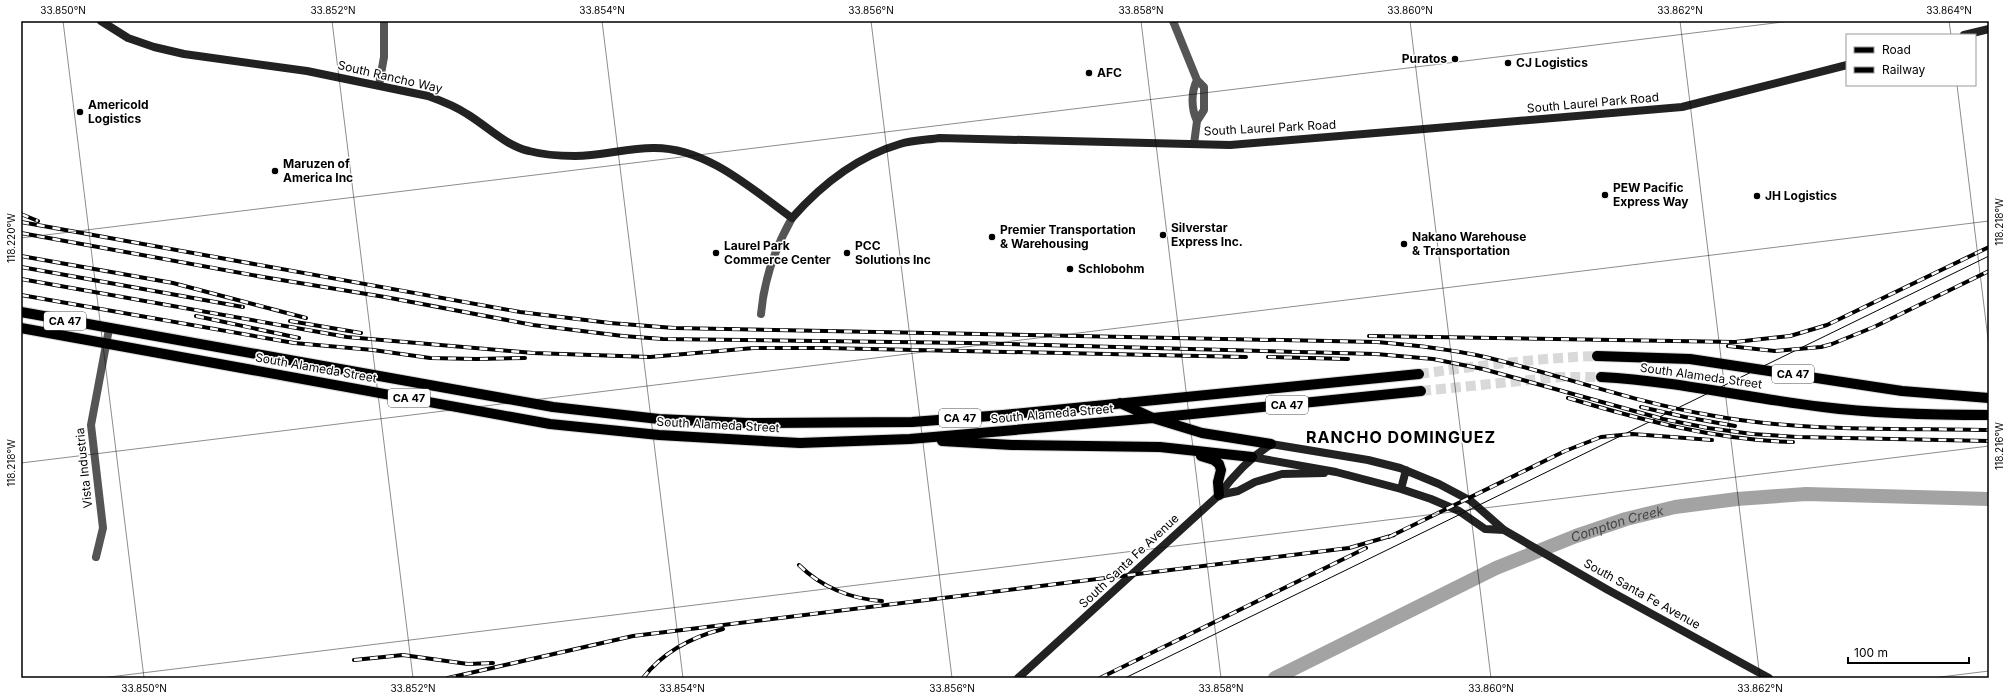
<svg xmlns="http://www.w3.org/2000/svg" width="2010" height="699" font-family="Inter,sans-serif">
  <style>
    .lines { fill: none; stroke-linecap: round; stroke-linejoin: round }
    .river { stroke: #a3a3a3; stroke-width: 14 }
    .primary-tunnel { stroke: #d9d9d9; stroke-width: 10; stroke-dasharray: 10 5; stroke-linecap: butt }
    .primary-casing { stroke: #dbdbdb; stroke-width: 12 }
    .street { stroke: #555; stroke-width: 8 }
    .secondary { stroke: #222; stroke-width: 8 }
    .primary { stroke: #000; stroke-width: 10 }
    .tram { stroke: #000; stroke-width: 1 }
    .rail-casing { stroke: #000; stroke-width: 4 }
    .rail { stroke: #fff; stroke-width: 2.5; stroke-dasharray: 8; stroke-linecap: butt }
    .ticks { fill: none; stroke: #000; stroke-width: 1; stroke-opacity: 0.45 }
    .poi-dot { fill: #000; stroke: #fff; stroke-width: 1.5 }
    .labels { text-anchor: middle; stroke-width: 3; stroke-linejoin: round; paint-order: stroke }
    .shield { fill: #fff; stroke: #4c4c4c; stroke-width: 1 }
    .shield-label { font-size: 11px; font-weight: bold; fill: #000 }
    .poi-label { font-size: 12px; font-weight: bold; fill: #000; stroke: #fff; text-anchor: start }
    .street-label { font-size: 12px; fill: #000; stroke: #fff }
    .water-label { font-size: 13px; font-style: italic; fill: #444; stroke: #fff }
    .district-label { font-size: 16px; font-weight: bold; letter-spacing: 1px; fill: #000; stroke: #fff }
    .neatline { fill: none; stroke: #000; stroke-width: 1.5 }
    .ticks-label { font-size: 10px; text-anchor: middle; fill: #000 }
  </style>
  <rect width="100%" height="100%" fill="#fff"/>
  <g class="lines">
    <path class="river" id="s1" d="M1275,678L1496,568L1576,536L1626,519L1675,507L1737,499L1806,494L1989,499"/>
    <path class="primary-tunnel" d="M1419,374C1478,366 1537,358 1597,356
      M1421,391L1561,377H1601"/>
    <defs>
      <path id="primary" d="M21,312L553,407L659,419L747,423L912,422L1003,415L1419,374
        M21,328L550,424L659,435L746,440L800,443L910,439L1153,418L1421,391
        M1597,356L1690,359L1902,391L1989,398
        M1601,377C1676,381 1748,398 1823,407C1878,414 1933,415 1989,415
        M1120,403L1153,418L1202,433L1271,444
        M942,441L1012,445L1160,447L1252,457
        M1201,456L1214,460L1219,464L1221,470L1218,482L1219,495"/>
    </defs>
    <use href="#primary" class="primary-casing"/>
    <path class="street" d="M1173,21L1197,80L1204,87V110L1197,121L1194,144
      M379,85L384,57V21
      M1197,121C1191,108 1191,92 1197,80
      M761,314C764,279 775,248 792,218
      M96,557L103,528L91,425L109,329"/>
    <path class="secondary" d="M101,21L128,38L154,47L184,54L307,71L428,96C442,101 455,106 467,114C487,126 506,146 529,151C544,155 560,156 575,156C601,156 627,148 653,148C706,147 752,189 792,218C822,184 856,157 900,144C913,140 927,140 940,138L1230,145L1424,129L1682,107L1847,65
      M1964,35L1989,29
      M1252,457L1336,472L1401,489L1431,499L1459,511L1485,529L1504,530
      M1401,489L1406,470
      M1219,495L1238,491L1255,482L1282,474L1324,473
      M1018,678L1219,495C1234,474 1250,458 1271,444L1368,460L1400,468L1439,484L1471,501L1504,530L1608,590L1769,678"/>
    <use href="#primary" class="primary"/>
    <path class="tram" d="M1125,678L1989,256"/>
    <defs>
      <path id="rail" d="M21,214L38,221
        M21,222L520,312L610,323L674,328L1377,342C1414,345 1450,349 1485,357C1560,375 1633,402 1709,415C1798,432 1898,428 1989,430
        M21,233L263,277L385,297L533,325L623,336L663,339L970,343L1376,354L1433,359L1483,369L1663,419L1708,428L1752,434L1797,437L1989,441
        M21,256L173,283L306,318
        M21,267L243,307
        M21,279L347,337L533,353L650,357L754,348H825L1246,357
        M21,295L294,343L373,350L430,358L477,359L525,358
        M196,316L299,338
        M290,321L361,333
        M1369,336L1735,342L1790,336L1827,325L1989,247
        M1728,346L1775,351L1821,347L1832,344L1874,327L1989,271
        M1268,357L1348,359
        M1568,398C1642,420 1715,440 1793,442
        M1641,407L1685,417L1735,426
        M1389,537L1565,451L1601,437L1632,434L1712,440
        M799,565C821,587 851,599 882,601
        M354,660L403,655L468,664L493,663
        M448,678L633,636L1349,548L1394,535
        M643,678C663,652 692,637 723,629
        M1100,678L1366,548"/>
    </defs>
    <use href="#rail" class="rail-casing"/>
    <use href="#rail" class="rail"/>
  </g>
  <path class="ticks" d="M63,21L144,678M332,21L413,678M602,21L683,678M871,21L952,678M1141,21L1221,678M1410,21L1491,678M1680,21L1760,678M1949,21L1951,35M1957,85L1989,347M21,238L1791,21M21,463L1989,221M101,678L1989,446M1932,678L1989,671"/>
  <g class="poi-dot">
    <circle cx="1455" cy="59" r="4"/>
    <circle cx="1508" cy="63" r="4"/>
    <circle cx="1089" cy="73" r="4"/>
    <circle cx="80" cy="112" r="4"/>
    <circle cx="275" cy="171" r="4"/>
    <circle cx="1605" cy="195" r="4"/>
    <circle cx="1757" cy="196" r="4"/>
    <circle cx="1163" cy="235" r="4"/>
    <circle cx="992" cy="237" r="4"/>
    <circle cx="1404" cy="244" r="4"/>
    <circle cx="716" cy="253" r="4"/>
    <circle cx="847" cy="253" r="4"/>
    <circle cx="1070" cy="269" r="4"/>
  </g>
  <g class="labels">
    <g class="shield">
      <rect x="44" y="312" width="42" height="18" rx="3"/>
      <rect x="1772" y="365" width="42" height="18" rx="3"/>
      <rect x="388" y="389" width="42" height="18" rx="3"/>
      <rect x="1266" y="396" width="42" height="18" rx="3"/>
      <rect x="939" y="409" width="42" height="18" rx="3"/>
    </g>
    <g class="shield-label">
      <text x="65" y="325">CA 47</text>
      <text x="1793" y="378">CA 47</text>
      <text x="409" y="402">CA 47</text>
      <text x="1287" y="409">CA 47</text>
      <text x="960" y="422">CA 47</text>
    </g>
    <g class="poi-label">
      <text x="1447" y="63" text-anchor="end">Puratos</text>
      <text x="1516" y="67">CJ Logistics</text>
      <text x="1097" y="77">AFC</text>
      <text x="88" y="109">Americold<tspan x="88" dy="14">Logistics</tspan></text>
      <text x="283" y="168">Maruzen of<tspan x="283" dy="14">America Inc</tspan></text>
      <text x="1613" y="192">PEW Pacific<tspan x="1613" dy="14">Express Way</tspan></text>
      <text x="1765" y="200">JH Logistics</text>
      <text x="1171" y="232">Silverstar<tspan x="1171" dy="14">Express Inc.</tspan></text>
      <text x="1000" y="234">Premier Transportation<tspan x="1000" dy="14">&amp; Warehousing</tspan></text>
      <text x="1412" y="241">Nakano Warehouse<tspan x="1412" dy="14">&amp; Transportation</tspan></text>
      <text x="724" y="250">Laurel Park<tspan x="724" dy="14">Commerce Center</tspan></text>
      <text x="855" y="250">PCC<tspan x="855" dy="14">Solutions Inc</tspan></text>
      <text x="1078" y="273">Schlobohm</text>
    </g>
    <g class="street-label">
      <text transform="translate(390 77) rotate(13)" y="4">South Rancho Way</text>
      <text transform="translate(1593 103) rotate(-5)" y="4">South Laurel Park Road</text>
      <text transform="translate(1270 128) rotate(-3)" y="4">South Laurel Park Road</text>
      <text transform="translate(316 368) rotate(10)" y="4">South Alameda Street</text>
      <text transform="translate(1701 376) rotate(8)" y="4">South Alameda Street</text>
      <text transform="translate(1052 414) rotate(-5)" y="4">South Alameda Street</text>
      <text transform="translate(718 425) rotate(3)" y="4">South Alameda Street</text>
      <text transform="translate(84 468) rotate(-96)" y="4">Vista Industria</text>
      <text transform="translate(1129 561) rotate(-43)" y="4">South Santa Fe Avenue</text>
      <text transform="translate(1642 594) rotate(29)" y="4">South Santa Fe Avenue</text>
    </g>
    <g class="water-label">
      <text dy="5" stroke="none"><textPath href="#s1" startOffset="376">Compton Creek</textPath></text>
    </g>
    <g class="district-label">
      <text x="1401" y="443">RANCHO DOMINGUEZ</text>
    </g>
  </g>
  <rect width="2010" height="699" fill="none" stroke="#ffffff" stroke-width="44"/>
  <rect x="1846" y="34" width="130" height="52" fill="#ffffff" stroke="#999999"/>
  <rect x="1854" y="47" width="20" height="6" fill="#000000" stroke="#999999"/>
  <text x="1882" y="54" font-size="12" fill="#000000">Road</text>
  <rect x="1854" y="67" width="20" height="6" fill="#000000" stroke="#999999"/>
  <text x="1882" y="74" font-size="12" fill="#000000">Railway</text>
  <path d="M1848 657v6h121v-6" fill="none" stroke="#000000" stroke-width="2"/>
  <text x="1854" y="657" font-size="12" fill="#000000" stroke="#ffffff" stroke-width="3" paint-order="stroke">100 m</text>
  <rect x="22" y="22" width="1966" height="655" class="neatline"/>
  <g class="ticks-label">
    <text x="63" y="14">33.850°N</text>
    <text x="333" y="14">33.852°N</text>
    <text x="602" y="14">33.854°N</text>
    <text x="871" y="14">33.856°N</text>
    <text x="1141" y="14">33.858°N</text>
    <text x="1410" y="14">33.860°N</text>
    <text x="1680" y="14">33.862°N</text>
    <text x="1949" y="14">33.864°N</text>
    <text transform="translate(1999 222) rotate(-90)" y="4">118.218°W</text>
    <text transform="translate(11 238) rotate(-90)" y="4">118.220°W</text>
    <text transform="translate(1999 446) rotate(-90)" y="4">118.216°W</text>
    <text transform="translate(11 463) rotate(-90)" y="4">118.218°W</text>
    <text x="144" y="692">33.850°N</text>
    <text x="413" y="692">33.852°N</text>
    <text x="682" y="692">33.854°N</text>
    <text x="952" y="692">33.856°N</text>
    <text x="1221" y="692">33.858°N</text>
    <text x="1491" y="692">33.860°N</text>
    <text x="1760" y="692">33.862°N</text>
  </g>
</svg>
